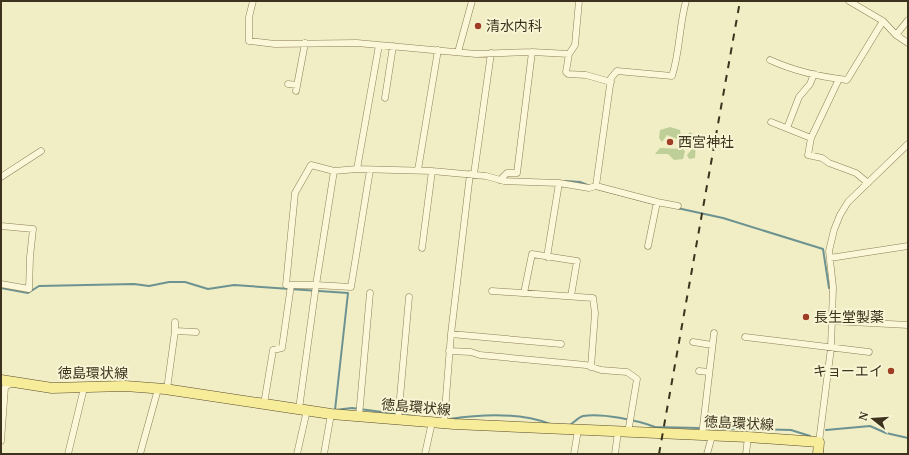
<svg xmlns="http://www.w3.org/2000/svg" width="909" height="455" font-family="'Noto Serif','Noto Sans JP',serif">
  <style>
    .green { fill: #bed097 }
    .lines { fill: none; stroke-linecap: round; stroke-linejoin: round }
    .stream { stroke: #6c9391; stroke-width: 2 }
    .street-casing { stroke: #8d7f59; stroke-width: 7 }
    .primary-casing { stroke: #5a4b2d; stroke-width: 11 }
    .street { stroke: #fbf7d8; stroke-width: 6 }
    .primary { stroke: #f6ec9a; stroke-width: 10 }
    .rail { stroke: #3c321e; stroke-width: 2; stroke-dasharray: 7 7; stroke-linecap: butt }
    .poi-dot { fill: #a03d25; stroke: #f8f5d4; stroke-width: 1.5 }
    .labels { text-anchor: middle; stroke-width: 4; stroke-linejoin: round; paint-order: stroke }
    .poi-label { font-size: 14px; fill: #3c321e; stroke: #f8f5d4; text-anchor: start }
    .street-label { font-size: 14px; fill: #3c321e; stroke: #f8f5d4 }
  </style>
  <rect width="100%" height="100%" fill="#f1edc4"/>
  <path class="green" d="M670,127L680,130L681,137L677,139L667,135L662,142L659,138L660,130Z
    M690,132L696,137L695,158L689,159L687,155L692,149L683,144V140Z
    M660,148L682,149L685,151L683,159L674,160L668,154H655Z"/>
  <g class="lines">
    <path class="stream" d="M565,181L580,182L590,186
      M594,188L655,204
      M677,208L723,218L823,249L829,288
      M1,288L28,293L39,286L134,284L149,286L169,282H185L208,289L234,285L348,293L335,410L352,408L412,416
      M450,419C483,414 519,412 550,424
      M570,425C574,422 579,417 583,416C602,413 637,420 655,427L791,430L810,436
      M826,430L870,426L886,433L908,438"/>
    <defs>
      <path id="street" d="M253,1L249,17V41L275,44L357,43L476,54L532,52L517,173H507L500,180
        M849,1L883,21L896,35L908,43
        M896,35L908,20
        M458,52L472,1
        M532,52L569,54L566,72L568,74L586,75L611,82
        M569,54L575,45L579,1
        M770,60C794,71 821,77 847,80L883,21
        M839,79L811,138L808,155L822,158L829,163L856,173L868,183
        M288,84L297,85
        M296,91L305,43
        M385,98L393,46
        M771,122L811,138
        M787,128L799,97L810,84L814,74
        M357,169L432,171L486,176L504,181L559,183L589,188L596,186L657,202L648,246
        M418,170L438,50
        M334,171L316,285L351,287L370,170
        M474,174L491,53
        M1,177L41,151
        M596,186L611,78L617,71L672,76C680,52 679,26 686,1
        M657,202L678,206
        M1,226L33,229L30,257L29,289L1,284
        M422,248L432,171
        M547,257L559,183
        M830,258L908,246
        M492,291L593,298L595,313L591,367
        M524,293L532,254L577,261L571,296
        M832,321L908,325
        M175,322V331L196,332
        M451,334L561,344
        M745,337L869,352
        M693,342L712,345
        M449,351L471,352L480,355L586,365L601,370L627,372L637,379L628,433
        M699,371L709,372
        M167,389L175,331
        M264,404L273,350L282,348L291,285
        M299,409L316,285H286L295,193L311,165L334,171L357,169L379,45
        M359,416L370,293
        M398,420L409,297
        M444,423L451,334L470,174
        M702,435L714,333
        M1,441L5,387L12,383
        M819,442L831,348L833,287L829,251L834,230L840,215L848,202L908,144
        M68,454L84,388
        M140,454L158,389
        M297,454L307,410
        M324,454L331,414
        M425,454L432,422
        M574,454L578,430
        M615,454L618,432
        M707,454L712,436
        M746,454L748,437"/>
      <path id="primary" d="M1,380L52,388L125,386L165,389L331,414L454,424L748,437L819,442L818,454"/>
    </defs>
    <use href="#street" class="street-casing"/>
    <use href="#primary" class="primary-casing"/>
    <use href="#street" class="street"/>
    <use href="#primary" class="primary"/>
    <path class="rail" d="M659,454L740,1"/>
  </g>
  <g class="poi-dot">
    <circle cx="478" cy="26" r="4"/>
    <circle cx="670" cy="142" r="4"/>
    <circle cx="806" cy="317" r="4"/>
    <circle cx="891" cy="371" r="4"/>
  </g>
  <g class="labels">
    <g class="poi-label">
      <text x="486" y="31">清水内科</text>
      <text x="678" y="147">西宮神社</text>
      <text x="814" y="322">長生堂製薬</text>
      <text x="883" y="376" text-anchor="end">キョーエイ</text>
    </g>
    <g class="street-label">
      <text x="93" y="378">徳島環状線</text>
      <text transform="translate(416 407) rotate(5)" y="5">徳島環状線</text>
      <text transform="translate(739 423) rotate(3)" y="5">徳島環状線</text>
    </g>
  </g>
  <rect width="909" height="455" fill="none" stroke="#3c321e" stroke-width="4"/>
  <g transform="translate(873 419) rotate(287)" stroke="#f8f5d4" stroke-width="3" paint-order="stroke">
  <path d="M0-3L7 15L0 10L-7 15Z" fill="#3c321e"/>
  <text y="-6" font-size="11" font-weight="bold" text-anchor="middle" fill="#3c321e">N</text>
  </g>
</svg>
